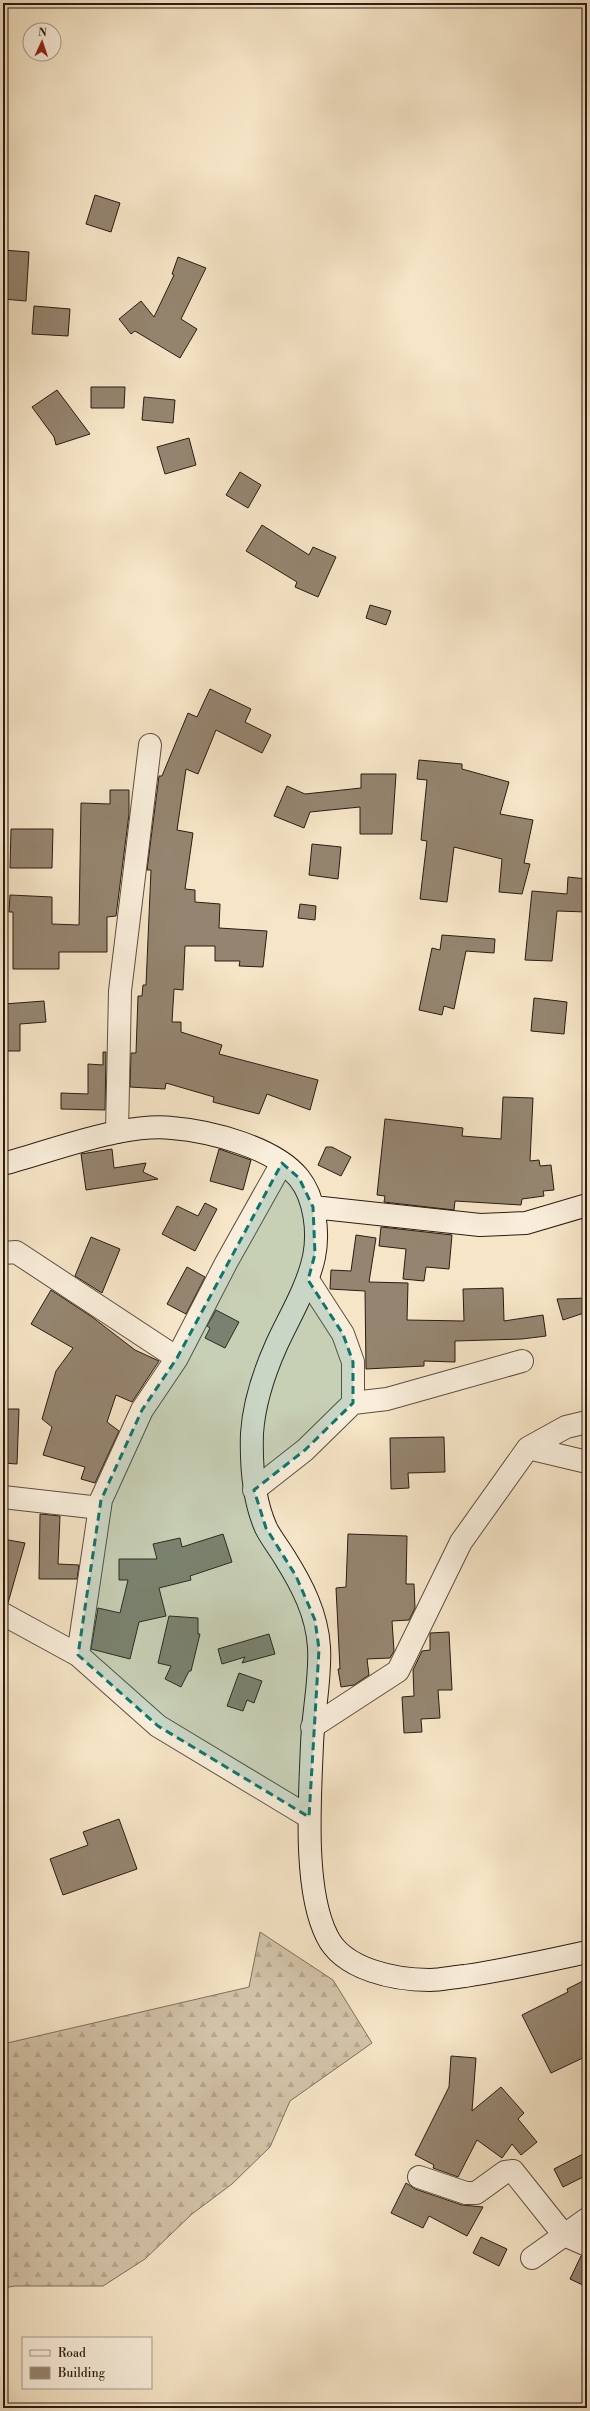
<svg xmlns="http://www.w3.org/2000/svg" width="590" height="2411" font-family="'Libre Bodoni',serif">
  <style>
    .forest { fill: url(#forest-firs); stroke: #7f705d }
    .building { fill: #958570; stroke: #2b1c12 }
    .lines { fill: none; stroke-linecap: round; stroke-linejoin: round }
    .street-casing { stroke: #5e4e3f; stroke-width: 24 }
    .secondary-casing { stroke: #2b1c12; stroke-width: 24 }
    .street { stroke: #f9eedb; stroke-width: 22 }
    .secondary { stroke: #f9eedb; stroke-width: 22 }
    .marked { fill: #0f766e; fill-opacity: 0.2; stroke: #0f766e; stroke-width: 3; stroke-dasharray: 8 5; stroke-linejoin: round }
  </style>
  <defs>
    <pattern id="forest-firs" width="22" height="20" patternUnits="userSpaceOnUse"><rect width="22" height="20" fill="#d3c3a8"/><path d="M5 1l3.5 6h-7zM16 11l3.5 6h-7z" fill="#b5a790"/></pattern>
  </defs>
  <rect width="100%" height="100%" fill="#f6e5c7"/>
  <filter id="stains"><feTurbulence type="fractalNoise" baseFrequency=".005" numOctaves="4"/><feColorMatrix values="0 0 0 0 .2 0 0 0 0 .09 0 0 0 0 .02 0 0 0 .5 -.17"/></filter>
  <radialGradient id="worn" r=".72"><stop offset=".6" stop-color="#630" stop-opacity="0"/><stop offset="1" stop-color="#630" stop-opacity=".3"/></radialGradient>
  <path class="forest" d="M260,1932L333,1980L372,2043L290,2101L270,2147L232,2184L192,2214L145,2259L103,2286H15L3,2288V2044L249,1987Z"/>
  <path class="building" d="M95,195L120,203L111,232L86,224Z
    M3,250L29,252L26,301L3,299Z
    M178,257L206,268L181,319L197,329L180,358L135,331L131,334L119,319L141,301L154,317L174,275L172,274Z
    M34,306L70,309L68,336L32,334Z
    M91,387H125L124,408H91Z
    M57,390L90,434L56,445L54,437L32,407Z
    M144,397L175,400L173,423L142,420Z
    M189,438L196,465L165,474L157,447Z
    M240,472L261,485L248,508L226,495Z
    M262,525L309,555L313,547L336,557L318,597L295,587L297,582L246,551Z
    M370,605L391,611L386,625L366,618Z
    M210,689L251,709L245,722L271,735L262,753L216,730L198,774L186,769L177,830L193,833L185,889L195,890V902L220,904L219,928L267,931L263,967L239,966L240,961H215V946H185L183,990L174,989L172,1022H181V1032L222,1045L219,1054L318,1080L310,1110L267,1094L259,1114L213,1102L214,1097L166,1083L165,1089L130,1087L131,1053H136L138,996H142L143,985H146L151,870H147L159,776H162L188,713L197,717Z
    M419,760L462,764V769L509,782L500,814L533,820L524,863L530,864L522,894L499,892L502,859L454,847L447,902L420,899L427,841L421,840L427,780L417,779Z
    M361,774H396L392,834H360V807L310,812L304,828L274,816L287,786L305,794L361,788Z
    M110,790H129V814L116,916L107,917V952H59V969H13V912H9L10,895L52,897V924L79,925L81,803L110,804Z
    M11,829H53L52,868H10Z
    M312,844L341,847L338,879L309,875Z
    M568,877L587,879V912L557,911L552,961L525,960L532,891L567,894Z
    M300,904L316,906L315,920L298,918Z
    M442,935L495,939L494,953L466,951L454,1009L444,1006L442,1015L419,1010L432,948L440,950Z
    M534,998L567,1002L564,1034L531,1031Z
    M44,1001L46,1022L20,1024V1051H3L4,1004Z
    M103,1052H106L105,1110L61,1109V1093L88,1094V1064L103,1065Z
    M503,1097L533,1098L530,1161L539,1160L540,1166L551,1165L554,1190L543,1191L544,1196L522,1199L521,1205L455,1201L454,1210L384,1202L385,1196L377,1195L385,1119L463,1128L462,1136L501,1139Z
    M326,1147H332L351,1157L341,1176L318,1165Z
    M112,1149L114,1168L146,1163L143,1172L158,1179L86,1190L81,1154Z
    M219,1149L251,1160L243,1190L210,1181Z
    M205,1203L217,1209L195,1251L162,1234L177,1206L198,1216Z
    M381,1227L452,1235L449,1269L426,1267L424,1281L403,1279L406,1249L379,1246Z
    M356,1235L376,1238L369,1282L408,1283L407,1320L464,1321L463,1289L503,1288L504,1321L543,1315L546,1336L522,1339L455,1341V1362L424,1361V1366L366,1369L365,1291L330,1289L331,1270L351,1271Z
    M91,1237L120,1249L102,1293L75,1276Z
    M187,1267L205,1277L186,1314L167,1304Z
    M51,1290L92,1317L135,1350L159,1361L132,1402L116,1395L107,1422L119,1431L95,1483L81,1479L85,1467L43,1455L52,1427L42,1419L56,1371L73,1348L31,1324Z
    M587,1298V1312L563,1320L557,1299Z
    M216,1310L239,1322L225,1348L205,1338L210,1328L207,1326Z
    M3,1409H19L17,1464L3,1463Z
    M444,1437L445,1472L408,1473L409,1488L391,1489L390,1438Z
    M40,1514L60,1516L58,1564L79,1565L77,1579H39Z
    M223,1534L232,1562L190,1576L191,1580L159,1588L166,1616L139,1622L130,1659L91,1649L98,1608L120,1613L128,1580H119V1559H157L153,1544L180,1538L182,1547Z
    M348,1534L407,1536L406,1584H414L415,1608L409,1620L392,1621L394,1651L390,1658L367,1659L369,1675L354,1685L341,1687L338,1669H340L336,1588L346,1587Z
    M3,1539L25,1543L8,1603L3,1602Z
    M169,1616L198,1618V1634H200L191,1671H189L181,1687L165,1679L171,1666L158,1663Z
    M449,1632L452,1690H438L440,1718L421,1719L422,1732L404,1733L402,1697L414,1696L413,1670L422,1651L430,1650V1633Z
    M269,1634L275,1654L242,1663L245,1657L222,1664L218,1649Z
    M239,1673L262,1681L254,1703L247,1700L243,1711L227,1706Z
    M119,1819L137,1869L63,1895L50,1859L88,1845L83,1832Z
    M587,1979V2056L551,2073L522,2015L568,1992L567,1989Z
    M451,2056L476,2058L472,2111L501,2087L524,2113L518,2119L537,2142L521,2155L512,2144L502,2158L477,2140L458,2177L433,2168L434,2165L415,2155L449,2087Z
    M587,2152V2175L563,2187L554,2169Z
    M406,2183L415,2189L462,2205L483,2207L467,2236L429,2216L423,2228L391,2213Z
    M481,2237L507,2249L499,2266L473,2253Z
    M581,2256L587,2257V2287L570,2279Z"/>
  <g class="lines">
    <defs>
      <path id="street" d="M117,1132L120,991L150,745
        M3,1253L16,1252L177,1358
        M308,1280L343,1334L353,1362V1403
        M528,1448L587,1462
        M254,1490L305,1450L353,1403L387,1399L522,1361
        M3,1497L100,1508
        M3,1614L78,1655L158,1726L309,1817
        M78,1655L101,1500L142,1410L177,1358L226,1263L282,1163
        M312,1727L398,1671L461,1542L528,1448L566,1427L587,1422
        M419,2177L466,2193H476L505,2172L513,2171L564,2235L587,2245
        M532,2258L587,2219"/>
      <path id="secondary" d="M3,1164C40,1154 78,1140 117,1132C133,1129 155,1126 172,1128C209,1131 274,1147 299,1178C315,1198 319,1232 314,1257C307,1289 289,1317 276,1346C264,1373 254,1404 252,1433C251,1464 253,1499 266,1528C271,1538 279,1548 285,1558C302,1585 317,1614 319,1647C321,1678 313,1713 312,1744C310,1797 303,1889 327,1936C343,1970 396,1980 430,1980C441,1980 453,1977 465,1976C506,1970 546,1961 587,1952
        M313,1207L480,1225L526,1223L587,1205"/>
    </defs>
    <use href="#street" class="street-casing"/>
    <use href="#secondary" class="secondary-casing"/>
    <use href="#street" class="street"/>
    <use href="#secondary" class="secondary"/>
  </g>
  <path class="marked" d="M282,1163L299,1178L313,1207L315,1254L308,1280L343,1334L353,1362V1403L305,1450L254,1490L266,1528L296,1576L315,1620L319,1649L309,1817L158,1726L78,1655L101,1500L142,1410L177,1358Z"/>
  <rect width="590" height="2411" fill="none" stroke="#f6e5c7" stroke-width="16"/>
  <rect x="4" y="4" width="582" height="2403" fill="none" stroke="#2b1c12" stroke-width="2"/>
  <rect x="8" y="8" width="574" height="2395" fill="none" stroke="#2b1c12"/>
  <rect x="22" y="2337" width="130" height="52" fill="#f9eedb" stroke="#a79a8b"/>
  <rect x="30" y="2350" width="20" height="6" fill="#f9eedb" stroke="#a79a8b"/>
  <text x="58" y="2357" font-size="12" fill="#2b1c12">Road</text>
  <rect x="30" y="2367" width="20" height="12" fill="#958570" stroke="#a79a8b"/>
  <text x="58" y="2377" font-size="12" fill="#2b1c12">Building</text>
  <g transform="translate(42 42) rotate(3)"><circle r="19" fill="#f9eedb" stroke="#a79a8b"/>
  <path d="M0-3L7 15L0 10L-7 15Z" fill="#8f2418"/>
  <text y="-6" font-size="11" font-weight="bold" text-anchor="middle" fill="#2b1c12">N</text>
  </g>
  <rect width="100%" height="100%" filter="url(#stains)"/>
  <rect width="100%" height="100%" fill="url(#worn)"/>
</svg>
